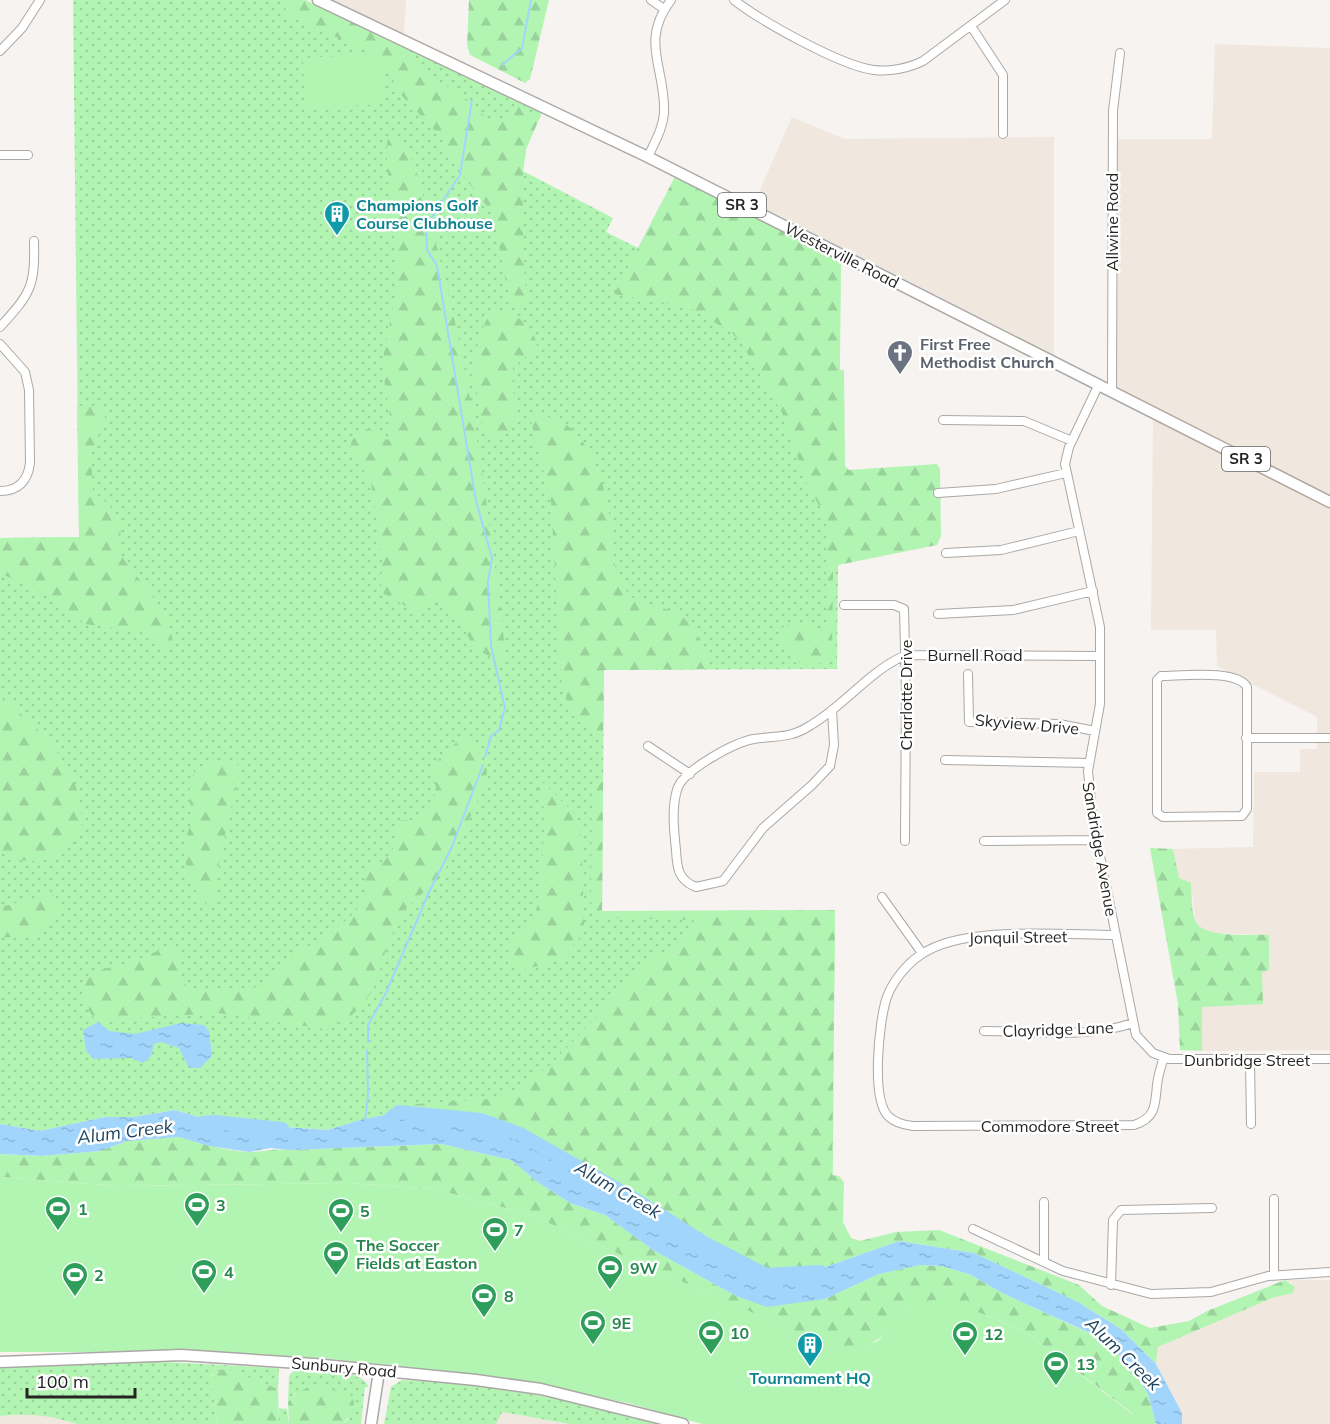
<svg xmlns="http://www.w3.org/2000/svg" width="1330" height="1424" font-family="Mulish,sans-serif">
  <style>
    .built { fill: #f0e7de }
    .grass { fill: url(#grass-dots) }
    .forest { fill: url(#forest-firs) }
    .park { fill: #b2f5b3 }
    .water { fill: url(#water-ripples) }
    .lines { fill: none; stroke-linecap: round; stroke-linejoin: round }
    .stream { stroke: #a1d5fc; stroke-width: 2 }
    .river { stroke: #a1d5fc; stroke-width: 14 }
    .minor-casing { stroke: #aba8a5; stroke-width: 10 }
    .major-casing { stroke: #aba8a5; stroke-width: 13 }
    .minor { stroke: #fff; stroke-width: 8 }
    .major { stroke: #fff; stroke-width: 10 }
    .labels { text-anchor: middle; stroke-width: 5; stroke-linejoin: round; paint-order: stroke }
    .shield { fill: #fff; stroke: #666665; stroke-width: 1.5 }
    .shield-label { font-size: 15px; font-weight: bold; fill: #252423 }
    .culture-label { font-size: 16px; font-weight: bold; fill: #0d838f; stroke: #fff; text-anchor: start }
    .street-label { font-size: 16px; fill: #252423; stroke: #fff }
    .worship-label { font-size: 16px; font-weight: bold; fill: #5b616d; stroke: #fff; text-anchor: start }
    .leisure-label { font-size: 16px; font-weight: bold; fill: #27864d; stroke: #fff; text-anchor: start }
    .water-label { font-size: 18px; font-style: italic; fill: #1e445f; stroke: #fff }
  </style>
  <defs>
    <pattern id="grass-dots" width="8" height="8" patternUnits="userSpaceOnUse" patternTransform="scale(1.5)"><rect width="8" height="8" fill="#b2f5b3"/><path d="M2 2h.1M6 6h.1" fill="none" stroke="#99d29a" stroke-width="1.8" stroke-linecap="round"/></pattern>
    <pattern id="forest-firs" width="22" height="20" patternUnits="userSpaceOnUse" patternTransform="scale(1.5)"><rect width="22" height="20" fill="#b2f5b3"/><path d="M5 1l3.5 6h-7zM16 11l3.5 6h-7z" fill="#99d29a"/></pattern>
    <pattern id="water-ripples" width="26" height="14" patternUnits="userSpaceOnUse" patternTransform="scale(1.5)"><rect width="26" height="14" fill="#a1d5fc"/><path d="M2 4q2-2 4 0t4 0M15 11q2-2 4 0t4 0" fill="none" stroke="#8ab7d8"/></pattern>
  </defs>
  <rect width="100%" height="100%" fill="#f6f3f0"/>
  <path class="built" d="M317,0H406L403,47L317,5Z
    M1215,44L1330,48V1050L1202,1051L1201,1007L1262,972L1269,935L1212,933L1200,928L1195,920L1191,883L1179,879L1173,849L1253,847L1254,772H1300V749H1317V717L1217,666L1216,630H1151L1153,415L1114,395L1115,139H1212Z
    M792,117L844,139L1054,137V363L749,215Z
    M1285,1280H1330V1424H1182V1413L1156,1364L1158,1347L1272,1298L1292,1293V1283Z
    M501,1412L569,1424H496Z
    M22,1414L57,1417L77,1424H0V1416Z"/>
  <path class="grass" d="M73,0H305L542,113L526,149L523,171L613,218L606,232L638,248L675,177L841,261L837,669L604,670L602,911L835,910L832,1265L704,1243L631,1197L611,1192L551,1158L399,1112L360,1120L327,1130L214,1122L175,1110L134,1117H105L40,1131L0,1124V538L79,537Z
    M145,1361L279,1368L278,1389L228,1370L211,1375L217,1424H77C51,1415 27,1413 0,1416V1367Z
    M294,1370C314,1371 360,1367 369,1387H365L361,1424H343L349,1418L296,1393L288,1402L289,1376Z
    M402,1380C493,1384 583,1402 671,1424H569L502,1412L496,1424H384L391,1387Z
    M279,1408L287,1409L289,1424H279Z"/>
  <path class="forest" d="M282,0H305L403,47L416,66L475,105L485,118L495,122L506,119L511,109L517,106L538,115L539,119L526,149L523,171V247L526,298L523,308L513,303L507,288L493,214L455,165L441,137L403,97L382,61L381,54H375L288,16Z
    M469,0H549L530,79L525,83L470,55L467,45Z
    M390,135C394,136 399,138 402,141C418,164 423,197 430,223C471,363 488,511 506,656L499,662L473,647L463,625L444,606L436,605L414,611L381,592L382,560L371,482L350,449L352,440L365,429L372,430L387,440L393,435L383,373L384,352L398,281L387,163V142Z
    M675,177L841,261L839,370H844L845,466L849,470L937,464L940,469L941,536L937,545L838,565L833,571L832,651L829,660L815,665L793,662L780,636L781,629C794,618 805,623 818,630L823,628L827,620L826,518L807,484L782,413L742,344L732,333L689,307L614,294Z
    M492,311C513,310 535,325 537,347L513,368C510,390 520,414 509,433L491,437C482,430 482,419 479,408C473,375 472,339 492,311Z
    M88,405L102,407L105,417L91,455L93,492C103,499 112,506 118,518C125,529 115,546 123,558C138,581 176,616 172,645L161,647L140,631L85,624L48,596L0,573V538L79,537L77,406Z
    M537,414C549,417 564,421 574,431C591,447 607,491 609,514C612,537 610,560 621,582C638,614 655,601 678,614C693,622 702,645 710,658L707,669L604,670L603,735L596,738L571,713L561,679L551,501L531,421Z
    M0,696C38,727 81,766 82,820C82,858 24,874 0,849Z
    M460,739L471,740L487,770L485,785L443,875L404,910L387,945L377,981L367,999L349,1018L324,1029L219,1013L96,1020C85,1007 80,997 83,979L96,971L136,961L170,945L178,949L182,980L189,989L254,988L270,979L293,954L327,937L353,914L366,898L367,886L364,876L368,867C394,862 395,845 398,823L402,820L417,821L427,813L434,800L436,786L432,772L436,762Z
    M232,760L237,763L239,772L219,863L215,902L211,907C193,897 183,865 185,845C186,835 191,826 191,817C191,798 185,784 198,767Z
    M596,778L603,784L602,912L835,910L832,1175L839,1176L844,1182L843,1222L851,1238L860,1241L896,1232L939,1230L1079,1285L1102,1306L1150,1328L1189,1321L1207,1311L1285,1280L1295,1287L1293,1293L1272,1298L1158,1347L1156,1364L1121,1329L1078,1302L974,1253L899,1241L806,1274L766,1275L704,1243L631,1197L611,1192L551,1158L520,1134L399,1112L402,1105L490,1099L518,1091L551,1064L651,960L693,932L696,924L693,920L600,918L594,914L591,901L592,784Z
    M540,780L576,815L581,834L584,924L579,939L561,959L524,970L508,964C506,938 522,936 534,918C541,906 546,818 543,801C542,797 540,793 537,789Z
    M1150,848L1173,849L1179,878L1191,883C1192,894 1191,910 1195,920C1201,939 1252,934 1269,935V970L1262,972L1263,1004L1202,1007V1051L1180,1050L1178,1004Z
    M49,895H54L61,909C37,936 36,938 0,937V907Z
    M179,1137C201,1143 225,1151 248,1152C263,1152 274,1148 290,1150L441,1144L511,1160L536,1181L570,1203L605,1215L653,1250L736,1296L825,1299L879,1274L920,1265L942,1266L971,1275L1002,1293L1091,1334L1128,1362L1148,1394L1156,1424H1135L1132,1413L1024,1331L975,1311L909,1305C886,1333 873,1356 832,1348L528,1214L434,1189L347,1183L118,1186L0,1177V1154L42,1156L100,1151L127,1141Z
    M228,1369L278,1389L279,1424H217L211,1376L220,1370Z
    M320,1385L351,1395L354,1402L353,1411L343,1424H289L288,1402C297,1391 306,1387 320,1385Z"/>
  <path class="park" d="M381,54L384,104L305,108L303,58Z
    M0,1177L118,1186L347,1183L434,1189L528,1214L833,1348H861L878,1341L909,1305L934,1300L975,1311L1024,1331L1140,1420L1138,1424H702L628,1403L492,1376L322,1358L218,1352H0Z"/>
  <path class="water" d="M98,1022L109,1031L135,1034L181,1023L204,1025L209,1031L212,1056L200,1068H189L179,1048L161,1042L154,1044L151,1056L143,1063L131,1058L94,1059L86,1051L83,1030Z
    M175,1110L214,1122L327,1130L360,1120L399,1112L481,1120L520,1134L551,1158L611,1192L631,1197L704,1243L766,1275L806,1274L899,1241L974,1253L1078,1302L1121,1329L1156,1364L1182,1413V1424H1156L1148,1394L1128,1362L1092,1334L1002,1293L971,1275L942,1266L920,1265L879,1274L825,1299L767,1307L736,1296L653,1250L605,1215L570,1203L536,1181L511,1160L441,1144L290,1150L270,1148L249,1152L209,1146L179,1137L127,1141L100,1151L42,1156L0,1154V1124L40,1131L105,1117H134Z"/>
  <g class="lines">
    <path class="stream" d="M502,65L522,48L531,0
      M472,100L460,175L426,226L427,250L437,266L476,501L492,558L488,582L491,646L505,708L499,730L491,736L485,757
      M368,1042V1025L386,993L429,892L451,849L483,765
      M365,1122L368,1096L367,1050"/>
    <path class="river" d="M390,1119L399,1112L481,1120L520,1134L631,1197L704,1243L766,1275L820,1272
      M203,1123L214,1122L282,1129"/>
    <defs>
      <path id="minor" d="M651,0L664,9
        M734,0C761,21 841,66 874,70C890,72 909,68 923,61L1005,0
        M971,26L1003,75V134
        M0,51L22,28L40,0
        M0,155H28
        M648,157C654,143 663,129 664,113C666,68 639,42 671,0
        M0,327C31,293 35,287 34,241
        M0,344L25,372L29,390L30,463C28,481 18,491 0,491
        M1099,384L1069,447L1065,464L1100,627V704L1088,771L1093,821L1136,1035L1153,1053L1169,1059H1330
        M1112,391L1113,111L1120,53
        M943,420L1024,421L1072,441
        M938,493L996,489L1066,473
        M946,553L1001,550L1079,531
        M844,605H894L904,609L906,694L905,841
        M938,614L1013,610L1093,591
        M968,674L969,722L1059,724L1095,731
        M1161,676C1180,676 1237,669 1247,687V809L1242,816L1163,817L1157,813V680Z
        M832,710L834,745L830,766L812,785L763,828L723,881L696,887C678,880 677,868 676,850C674,831 671,806 678,787C686,769 735,742 754,739C778,735 790,739 811,725C845,705 870,670 906,655L1100,656
        M1246,738H1330
        M648,746L690,774
        M945,760L1089,763
        M984,841L1097,840
        M882,897L922,953
        M1115,935C1063,935 964,925 922,954C907,963 891,983 886,1000C879,1023 871,1098 888,1116C895,1123 904,1125 913,1126L1134,1125C1156,1118 1155,1105 1157,1085C1158,1076 1161,1066 1164,1057
        M984,1031C1031,1031 1087,1039 1133,1023
        M1250,1060L1251,1124
        M1274,1199V1275
        M973,1229L1063,1271L1151,1294L1211,1292L1268,1276L1330,1272
        M1044,1262V1202
        M1111,1285L1113,1220L1121,1210L1212,1208"/>
      <path id="major" d="M318,0L648,157L1330,502
        M0,1362L181,1355L314,1364L476,1380L541,1389L683,1424
        M371,1424L379,1371"/>
    </defs>
    <use href="#minor" class="minor-casing"/>
    <use href="#major" class="major-casing"/>
    <use href="#minor" class="minor"/>
    <use href="#major" class="major"/>
  </g>
  <defs>
    <symbol id="building-pin" viewBox="-11 -11 22 30"><path d="M0 17L-7.5 6A9.5 9.5 0 1 1 7.5 6Z" fill="#0f9aa8" stroke="#fff"/><path d="M-4-6H4V6H1V3H-1V6H-4ZM-2.5-4.3h1.7v1.8h-1.7ZM.8-4.3h1.7v1.8H.8ZM-2.5-1h1.7V.8h-1.7ZM.8-1h1.7V.8H.8Z" fill="#fff"/></symbol>
    <symbol id="church-pin" viewBox="-11 -11 22 30"><path d="M0 17L-7.5 6A9.5 9.5 0 1 1 7.5 6Z" fill="#6b7280" stroke="#fff"/><path d="M-1.2-6h2.4v3.5h3.3v2.4h-3.3V6h-2.4V-.1h-3.3v-2.4h3.3Z" fill="#fff"/></symbol>
    <symbol id="stadium-pin" viewBox="-11 -11 22 30"><path d="M0 17L-7.5 6A9.5 9.5 0 1 1 7.5 6Z" fill="#2e9e5b" stroke="#fff"/><path d="M0-5a6.5 5 0 1 0 0 10a6.5 5 0 1 0 0-10ZM-3.5-1.8h7v3.6h-7Z" fill="#fff"/></symbol>
  </defs>
  <g fill-rule="evenodd">
    <use href="#building-pin" x="322" y="199" width="30" height="40"/>
    <use href="#church-pin" x="885" y="338" width="30" height="40"/>
    <use href="#stadium-pin" x="182" y="1190" width="30" height="40"/>
    <use href="#stadium-pin" x="43" y="1194" width="30" height="40"/>
    <use href="#stadium-pin" x="326" y="1196" width="30" height="40"/>
    <use href="#stadium-pin" x="480" y="1215" width="30" height="40"/>
    <use href="#stadium-pin" x="321" y="1239" width="30" height="40"/>
    <use href="#stadium-pin" x="595" y="1253" width="30" height="40"/>
    <use href="#stadium-pin" x="189" y="1257" width="30" height="40"/>
    <use href="#stadium-pin" x="60" y="1260" width="30" height="40"/>
    <use href="#stadium-pin" x="469" y="1281" width="30" height="40"/>
    <use href="#stadium-pin" x="578" y="1308" width="30" height="40"/>
    <use href="#stadium-pin" x="696" y="1318" width="30" height="40"/>
    <use href="#stadium-pin" x="950" y="1319" width="30" height="40"/>
    <use href="#building-pin" x="795" y="1330" width="30" height="40"/>
    <use href="#stadium-pin" x="1041" y="1349" width="30" height="40"/>
  </g>
  <g class="labels">
    <g class="shield">
      <rect x="718" y="193" width="48" height="24" rx="4.5"/>
      <rect x="1222" y="447" width="48" height="24" rx="4.5"/>
    </g>
    <g class="shield-label">
      <text x="742" y="210">SR 3</text>
      <text x="1246" y="464">SR 3</text>
    </g>
    <g class="culture-label">
      <text x="356" y="211">Champions Golf<tspan x="356" dy="18">Course Clubhouse</tspan></text>
      <text x="810" y="1384" text-anchor="middle">Tournament HQ</text>
    </g>
    <g class="street-label">
      <text transform="translate(1112 222) rotate(-90)" y="6">Allwine Road</text>
      <text transform="translate(842 255) rotate(27)" y="6">Westerville Road</text>
      <text x="975" y="661">Burnell Road</text>
      <text transform="translate(906 695) rotate(-90)" y="6">Charlotte Drive</text>
      <text transform="translate(1027 724) rotate(5)" y="6">Skyview Drive</text>
      <text transform="translate(1100 849) rotate(80)" y="6">Sandridge Avenue</text>
      <text transform="translate(1018 937) rotate(-1)" y="6">Jonquil Street</text>
      <text transform="translate(1058 1029) rotate(-2)" y="6">Clayridge Lane</text>
      <text x="1247" y="1066">Dunbridge Street</text>
      <text x="1050" y="1132">Commodore Street</text>
      <text transform="translate(344 1367) rotate(5)" y="6">Sunbury Road</text>
    </g>
    <g class="worship-label">
      <text x="920" y="350">First Free<tspan x="920" dy="18">Methodist Church</tspan></text>
    </g>
    <g class="leisure-label">
      <text x="216" y="1211">3</text>
      <text x="78" y="1215">1</text>
      <text x="360" y="1217">5</text>
      <text x="514" y="1236">7</text>
      <text x="356" y="1251">The Soccer<tspan x="356" dy="18">Fields at Easton</tspan></text>
      <text x="630" y="1274">9W</text>
      <text x="224" y="1278">4</text>
      <text x="94" y="1281">2</text>
      <text x="504" y="1302">8</text>
      <text x="612" y="1329">9E</text>
      <text x="730" y="1339">10</text>
      <text x="984" y="1340">12</text>
      <text x="1076" y="1370">13</text>
    </g>
    <g class="water-label">
      <text transform="translate(125 1132) rotate(-7)" y="6">Alum Creek</text>
      <text transform="translate(618 1190) rotate(30)" y="6">Alum Creek</text>
      <text transform="translate(1123 1354) rotate(44)" y="6">Alum Creek</text>
    </g>
  </g>
  <path d="M27 1388v9h108v-9" fill="none" stroke="#252423" stroke-width="3"/>
  <text x="36" y="1388" font-size="18" fill="#252423" stroke="#ffffff" stroke-width="4.5" paint-order="stroke">100 m</text>
</svg>
